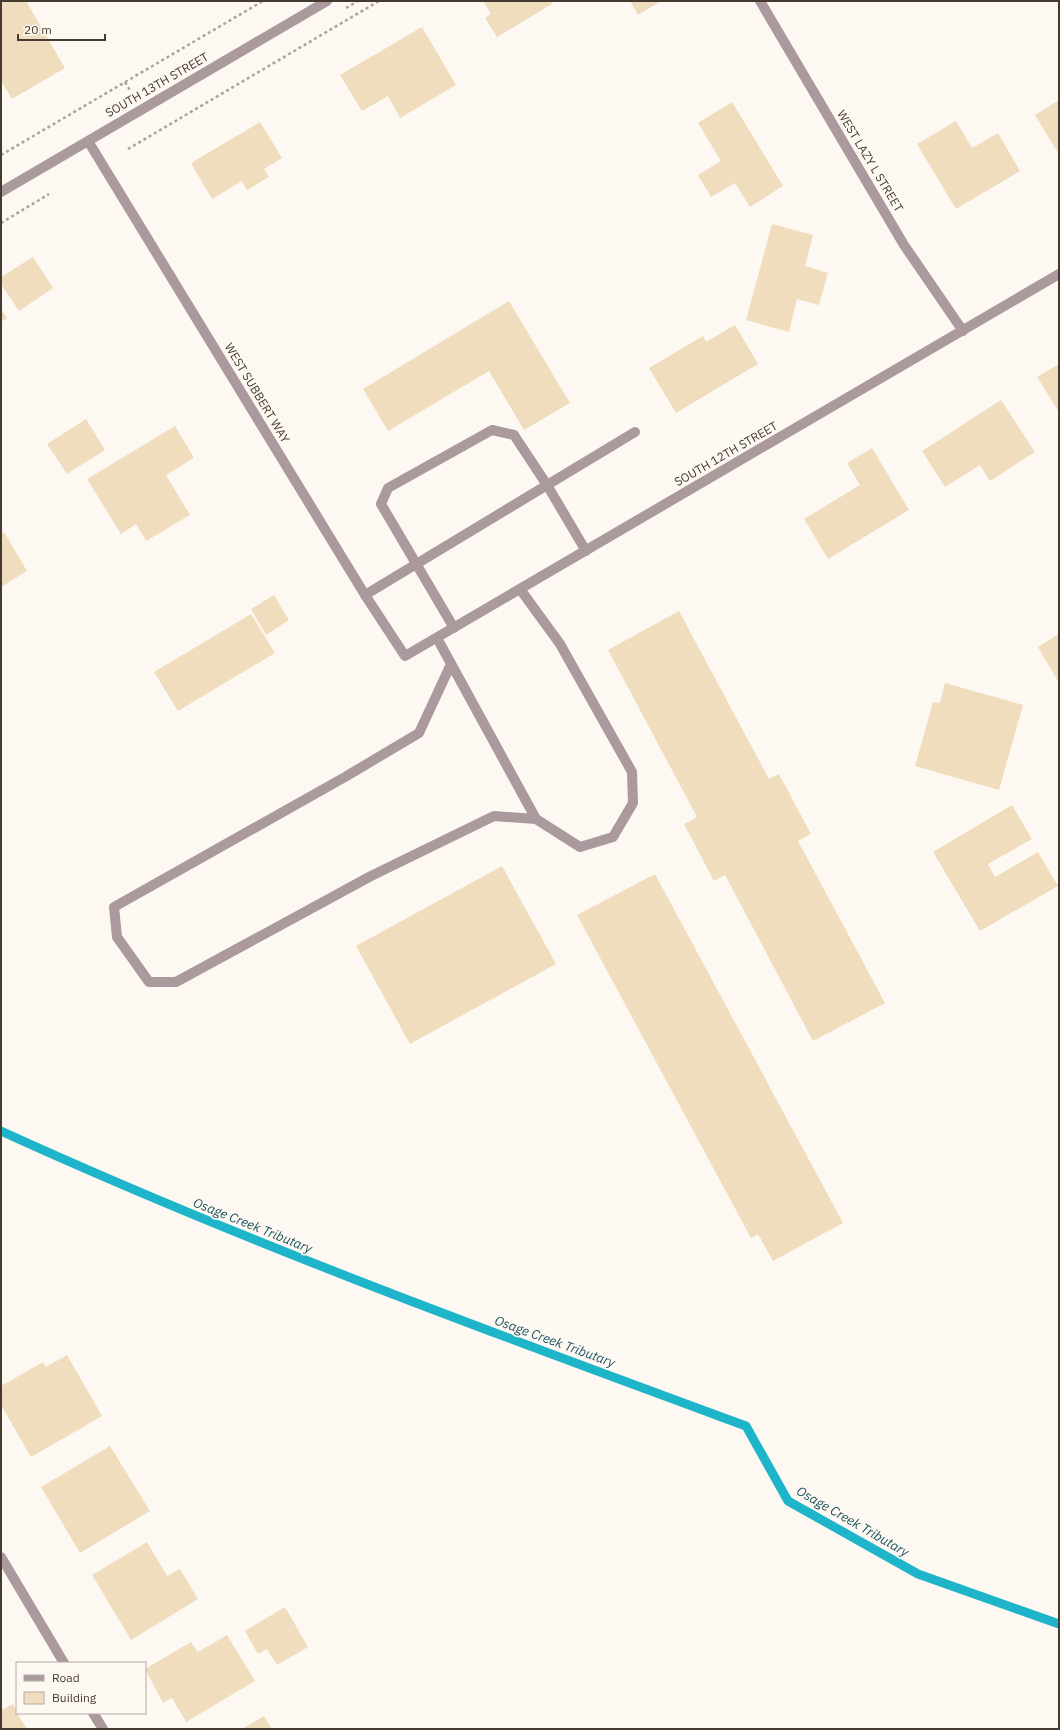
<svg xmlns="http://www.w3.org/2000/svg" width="1060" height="1730" font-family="'IBM Plex Sans',sans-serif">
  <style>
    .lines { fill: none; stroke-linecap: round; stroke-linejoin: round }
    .stream { stroke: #1eb5ca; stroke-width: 9 }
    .building { fill: #f0ddbe }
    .path { stroke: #aba49c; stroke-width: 2.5; stroke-dasharray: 3 3; stroke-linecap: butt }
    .minor { stroke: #aa999d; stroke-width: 10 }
    .labels { text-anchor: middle; stroke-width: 3.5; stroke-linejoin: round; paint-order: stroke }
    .street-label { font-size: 12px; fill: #443a2f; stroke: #fdf8f2 }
    .water-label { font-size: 13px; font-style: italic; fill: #19525b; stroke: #fdf8f2 }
  </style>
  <rect width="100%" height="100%" fill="#fdf8f2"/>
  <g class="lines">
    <path class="stream" d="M1,1131C244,1242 496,1334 746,1426L788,1501L918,1574L1059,1624"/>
  </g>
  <path class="building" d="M1,1H26L65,68L12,99L1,81Z
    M483,1H551L552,4L497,37L485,18L491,14Z
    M630,1H661L638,15Z
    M422,27L456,85L400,118L388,96L362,111L340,75Z
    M1059,100V152L1058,153L1035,115Z
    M732,102L783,186L750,207L735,183L711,197L698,175L721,161L698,123Z
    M956,121L972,148L998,133L1020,171L956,209L917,144Z
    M260,122L282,158L264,169L269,177L247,190L242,181L212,199L191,163Z
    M772,224L813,235L805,266L828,273L819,305L797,299L789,332L746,320Z
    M33,257L53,288L19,311L1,284V277Z
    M509,301L570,403L524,430L489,371L388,431L363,389Z
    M1,309L7,318L1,322Z
    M735,325L758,364L676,413L649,368L703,336L706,342Z
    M1059,364V412L1037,377Z
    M1001,400L1035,452L990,481L980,465L945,487L922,451Z
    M86,419L105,450L67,474L47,444Z
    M175,426L194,458L166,475L190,515L146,541L136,524L121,534L87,479Z
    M872,448L909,510L828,559L804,519L860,485L847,463Z
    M4,532L27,571L1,587V534Z
    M274,595L289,620L266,635L251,609Z
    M679,611L769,779L779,774L811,834L798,841L885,1003L813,1041L725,875L714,881L684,824L697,817L608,650Z
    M251,614L275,653L178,711L154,672Z
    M1059,634V683L1038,647Z
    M945,683L1023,705L999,790L915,766L933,702L940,703Z
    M1012,805L1032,839L988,864L995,877L1038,852L1058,886L980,931L933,852Z
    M502,866L556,964L410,1044L356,946Z
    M655,874L843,1223L773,1261L758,1234L751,1238L577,915Z
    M67,1355L102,1416L31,1457L1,1405V1386L43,1362L46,1367Z
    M110,1446L150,1511L80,1553L41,1487Z
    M147,1542L167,1576L180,1569L198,1599L131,1640L92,1575Z
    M285,1607L308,1647L277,1665L267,1649L258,1654L245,1631Z
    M227,1635L255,1681L186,1722L172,1698L163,1703L145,1669L191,1642L198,1652Z
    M13,1704L17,1713L27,1729H1V1710Z
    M264,1716L272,1729H242Z"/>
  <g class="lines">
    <path class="path" d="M346,8L358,1
      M125,82L131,92
      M128,149L379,1
      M1,155L263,1
      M1,223L49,194"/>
    <path class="minor" d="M760,1L904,245L963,331
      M88,141L365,595L405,656L1059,274
      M1,192L327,1
      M365,595L635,432
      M454,628L381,504L388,488L492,430L514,435L547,485L586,551
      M437,638L536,819L580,847L613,837L633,803L632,772L560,644L520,589
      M451,664L419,733L345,777L114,907L117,937L149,982H176L371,876L494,816L536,819
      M1,1557L64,1663
      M93,1713L103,1729"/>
  </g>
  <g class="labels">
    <g class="street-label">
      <text transform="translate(157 85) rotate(-30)" y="4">SOUTH 13TH STREET</text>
      <text transform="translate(870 161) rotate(59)" y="4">WEST LAZY L STREET</text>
      <text transform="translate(257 393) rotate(59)" y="4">WEST SUBBERT WAY</text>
      <text transform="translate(726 454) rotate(-30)" y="4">SOUTH 12TH STREET</text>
    </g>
    <g class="water-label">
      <text transform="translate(253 1225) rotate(22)" y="5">Osage Creek Tributary</text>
      <text transform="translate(555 1341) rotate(20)" y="5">Osage Creek Tributary</text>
      <text transform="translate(853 1521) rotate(30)" y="5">Osage Creek Tributary</text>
    </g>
  </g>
  <rect width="1060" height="1730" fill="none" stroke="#443a2f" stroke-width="4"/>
  <rect x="16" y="1662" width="130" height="52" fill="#fdf8f2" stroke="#b3aca4"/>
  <rect x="24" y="1675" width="20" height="6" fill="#aa999d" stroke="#b3aca4"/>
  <text x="52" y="1682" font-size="12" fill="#443a2f">Road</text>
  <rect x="24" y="1692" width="20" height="12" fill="#f0ddbe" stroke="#b3aca4"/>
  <text x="52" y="1702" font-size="12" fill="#443a2f">Building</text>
  <path d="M18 34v6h87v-6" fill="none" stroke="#443a2f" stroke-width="2"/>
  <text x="24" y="34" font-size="12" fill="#443a2f" stroke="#fdf8f2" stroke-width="3" paint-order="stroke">20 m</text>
</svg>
